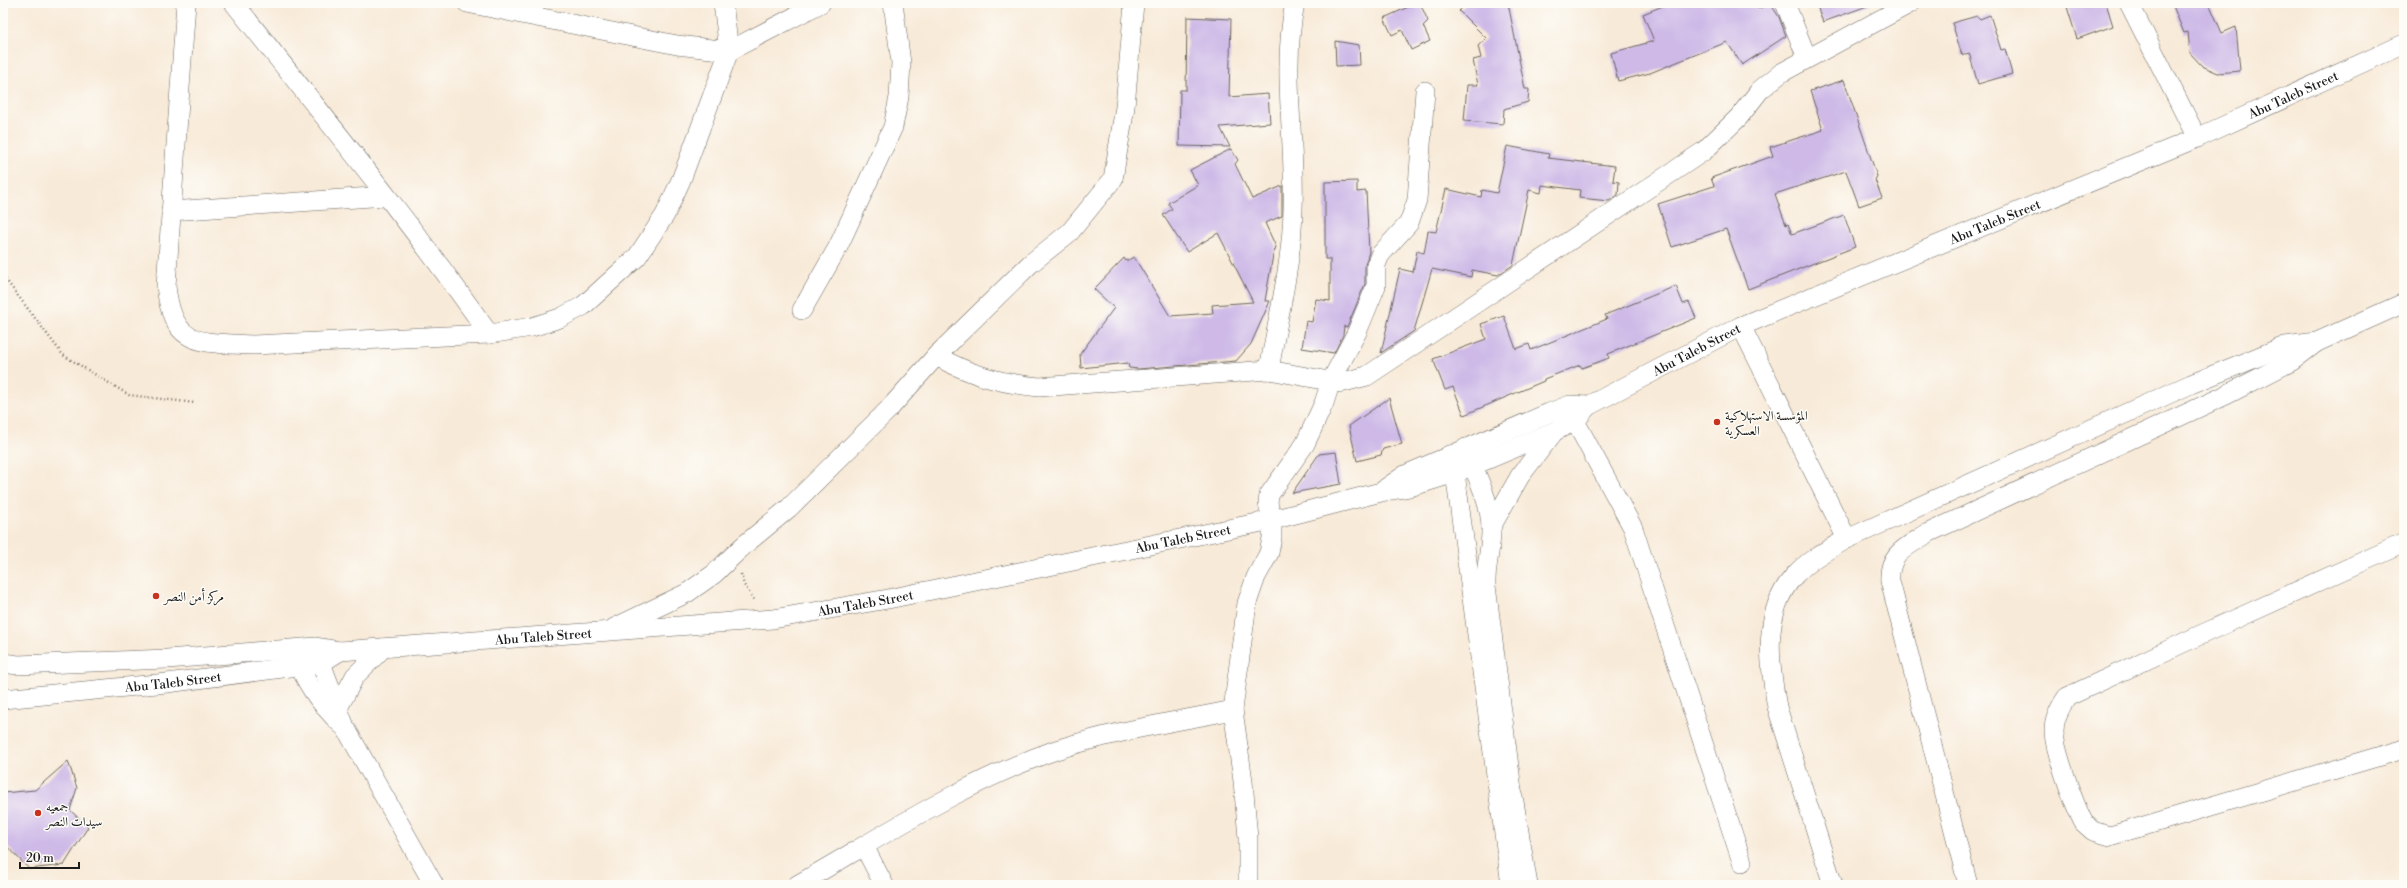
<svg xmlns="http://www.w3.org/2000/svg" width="2407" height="888" font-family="'Libre Bodoni',Amiri,serif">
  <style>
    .building { fill: #ceb9e7 }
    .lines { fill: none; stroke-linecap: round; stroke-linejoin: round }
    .minor-casing { stroke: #69645e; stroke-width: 20 }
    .path { stroke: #69645e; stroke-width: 2.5; stroke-dasharray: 1 3; stroke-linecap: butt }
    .minor { stroke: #fff; stroke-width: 19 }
    .poi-dot { fill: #c8321e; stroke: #fdfcf7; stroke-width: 1.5 }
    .labels { text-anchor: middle; stroke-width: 3; stroke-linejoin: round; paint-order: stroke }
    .street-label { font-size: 13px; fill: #1c1c1c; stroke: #fdfcf7 }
    .poi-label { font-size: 13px; fill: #1c1c1c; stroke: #fdfcf7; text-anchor: start }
  </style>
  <rect width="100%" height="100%" fill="#fdfcf7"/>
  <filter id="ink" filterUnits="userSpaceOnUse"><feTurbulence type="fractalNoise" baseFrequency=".025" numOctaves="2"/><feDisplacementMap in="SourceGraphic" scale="8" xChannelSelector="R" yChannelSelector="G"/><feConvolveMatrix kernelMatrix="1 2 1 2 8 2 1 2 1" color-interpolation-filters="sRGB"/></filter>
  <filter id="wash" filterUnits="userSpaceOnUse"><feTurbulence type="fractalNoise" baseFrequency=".012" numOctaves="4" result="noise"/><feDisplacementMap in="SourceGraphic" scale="16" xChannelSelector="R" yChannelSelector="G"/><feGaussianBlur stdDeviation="0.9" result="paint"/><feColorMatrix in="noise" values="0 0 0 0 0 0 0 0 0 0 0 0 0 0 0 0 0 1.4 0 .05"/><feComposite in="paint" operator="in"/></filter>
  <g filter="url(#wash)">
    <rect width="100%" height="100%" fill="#f8ead8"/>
    <g id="blocks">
      <path class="building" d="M1417,3H1420L1428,21L1423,26L1430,41L1411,50L1402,30L1392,35L1384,18Z
        M1467,3H1508L1525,89H1529L1528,102L1504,109L1503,124L1464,121L1467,85H1478L1473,60L1481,58L1478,46L1486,38L1459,11Z
        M1670,3H1754L1758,9L1770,3L1779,17L1786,36L1742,65L1727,42L1650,73L1618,81L1611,53L1654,41L1643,14Z
        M1816,3H1870V5L1823,22Z
        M2079,3H2106L2113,26L2077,39L2067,7Z
        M2181,3H2209L2222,33L2236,27L2240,71L2218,73L2202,66L2190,53L2188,32L2184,33L2173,6Z
        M1990,15L2001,50L2005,49L2012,74L1978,84L1969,53L1962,55L1952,23L1977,16L1980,19Z
        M1187,17L1231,19L1229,97L1268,94L1270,123L1220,127L1230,147L1179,146L1180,90H1186Z
        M1335,41L1359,45L1360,65L1336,66Z
        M1844,80L1877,176L1875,180L1882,198L1859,206L1846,171L1775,194L1786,225L1788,224L1792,234L1844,215L1855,247L1748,289L1726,229L1672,247L1658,204L1714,186L1711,178L1773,156L1770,147L1823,130L1810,91Z
        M1507,146L1549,154L1548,158L1615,166L1613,181L1619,182L1618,195L1609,201L1579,198L1580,190L1542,185L1541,193L1529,190L1513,265L1498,275L1472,270L1471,277L1432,269L1414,331L1381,353L1400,269L1413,272L1417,251L1424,253L1428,231L1436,232L1446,189L1481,197L1482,190L1497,193Z
        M1231,149L1238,160L1235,164L1252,199L1282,186V216L1265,223L1276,247L1273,255L1265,301H1270L1251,344L1236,361L1138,369L1129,368L1128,363L1081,368L1080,354L1114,308L1094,289L1124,258L1126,261L1134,257L1170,316L1213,313L1212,305L1253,302L1218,233L1187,252L1163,215L1172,209L1168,203L1198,185L1190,170Z
        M1357,181V192L1366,191L1369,252L1365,265V284L1347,327L1344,326L1343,335L1334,353L1302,348L1306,321L1312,322L1316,299L1330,301V259H1325V182Z
        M1676,286L1683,304L1689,302L1696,318L1608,354L1609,358L1582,368L1580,365L1544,379V381L1464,415L1453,387L1445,390L1433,359L1486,339L1481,324L1504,316L1516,349L1529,344L1531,350L1607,319L1605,315Z
        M1389,398L1402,444L1383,449L1381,455L1357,461L1349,426Z
        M1336,452L1341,484L1292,493L1319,454Z
        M68,761L77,788L70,810L88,827L64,865L29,869L3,842V793L35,790Z"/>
    </g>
  </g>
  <g filter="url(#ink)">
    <use href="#blocks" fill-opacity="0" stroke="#69645e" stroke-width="1"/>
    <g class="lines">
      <defs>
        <g id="minor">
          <path d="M186,3L166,286C173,348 199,342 253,345L489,334L532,327L560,318L583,306L637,257L665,215L681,180L729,51L723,3"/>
          <path d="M234,3C320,112 409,220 489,334"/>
          <path d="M467,3L677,45L729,51L821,3"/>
          <path d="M1785,3L1807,58"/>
          <path d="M2129,3L2197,138"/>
          <path d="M171,211L386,196"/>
          <path d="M802,310L838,247L893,127L899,97L901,63L893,3"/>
          <path d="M1741,326L1847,539"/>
          <path d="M936,356C971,375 999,383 1039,387L1269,370L1340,383L1367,376L1704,151L1739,117L1760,90L1781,73L1911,3"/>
          <path d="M1269,370C1278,317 1292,263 1293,209C1296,141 1281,70 1295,3"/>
          <path d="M1575,421L1633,528L1742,862"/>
          <path d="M1466,448C1475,474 1490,499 1491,527C1492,547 1485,566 1486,586L1512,790L1528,885"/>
          <path d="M1449,455L1455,473L1511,885"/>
          <path d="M1386,488L1405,475L1549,413L1570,405L1588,406"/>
          <path d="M1491,527L1520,476L1554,432"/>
          <path d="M2404,543L2198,636L2067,697C2060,707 2054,719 2054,731C2054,749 2075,807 2084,823L2093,831L2110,836L2404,749"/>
          <path d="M614,628L687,593L714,574L743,546L789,508L889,409L936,356L1030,264L1070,232L1113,179L1125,107L1134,3"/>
          <path d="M317,652L345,727L434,885"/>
          <path d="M296,655C304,683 321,705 342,725"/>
          <path id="s1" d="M3,663L18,665L167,659L316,647L340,651L773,619L888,599L1272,520L1381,492L1410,487L1455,473L1555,431L1575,421L1588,406L1741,326L2197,138L2404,44"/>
          <path id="s2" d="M3,699L167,683L321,663L340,651"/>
          <path d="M338,708L355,676L383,648"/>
          <path d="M864,846L884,885"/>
          <path d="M797,885C881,837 964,782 1056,750C1113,731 1174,722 1233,710"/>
          <path d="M1248,885V838L1243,781L1233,710L1247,603L1256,577L1269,553L1272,538V520L1268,503L1269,495L1305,444L1324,403L1331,381L1357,332L1376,286V265L1380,255L1409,223L1417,200L1425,91"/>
          <path d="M1833,885L1777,707C1769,663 1762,612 1794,576C1808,560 1829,549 1847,539L2191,384L2285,346L2317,342L2404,303"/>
          <path d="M1968,885L1890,581C1888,553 1907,547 1928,533L2224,396L2292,361L2317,342"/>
        </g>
      </defs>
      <use href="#minor" class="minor-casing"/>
      <path class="path" d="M3,276L63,355L129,395L195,403
        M741,574L744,585L755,601"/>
      <use href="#minor" class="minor"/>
    </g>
  </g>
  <g class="poi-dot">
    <circle cx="1717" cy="422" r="4"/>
    <circle cx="156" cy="596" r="4"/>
    <circle cx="38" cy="813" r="4"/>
  </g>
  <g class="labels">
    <g class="street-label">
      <text dy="5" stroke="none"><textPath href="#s1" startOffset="2392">Abu Taleb Street</textPath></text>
      <text dy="5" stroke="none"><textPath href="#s1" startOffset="2068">Abu Taleb Street</textPath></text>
      <text dy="5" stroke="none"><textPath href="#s1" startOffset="1743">Abu Taleb Street</textPath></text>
      <text dy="5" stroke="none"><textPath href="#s1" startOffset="1190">Abu Taleb Street</textPath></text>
      <text dy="5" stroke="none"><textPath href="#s1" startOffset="866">Abu Taleb Street</textPath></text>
      <text dy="5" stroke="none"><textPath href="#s1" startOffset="542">Abu Taleb Street</textPath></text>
      <text dy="5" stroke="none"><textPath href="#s2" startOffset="171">Abu Taleb Street</textPath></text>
    </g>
    <g class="poi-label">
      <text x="1725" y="420">المؤسسة الاستهلاكية<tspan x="1725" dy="15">العسكرية</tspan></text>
      <text x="164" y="601">مركز أمن النصر</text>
      <text x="46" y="811">جمعيه<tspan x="46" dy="15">سيدات النصر</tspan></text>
    </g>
  </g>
  <rect width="2407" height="888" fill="none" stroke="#fdfcf7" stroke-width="16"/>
  <path d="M20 862v6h59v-6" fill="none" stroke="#1c1c1c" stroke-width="2"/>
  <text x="26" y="862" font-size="12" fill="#1c1c1c" stroke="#fdfcf7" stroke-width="3" paint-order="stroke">20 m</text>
</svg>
